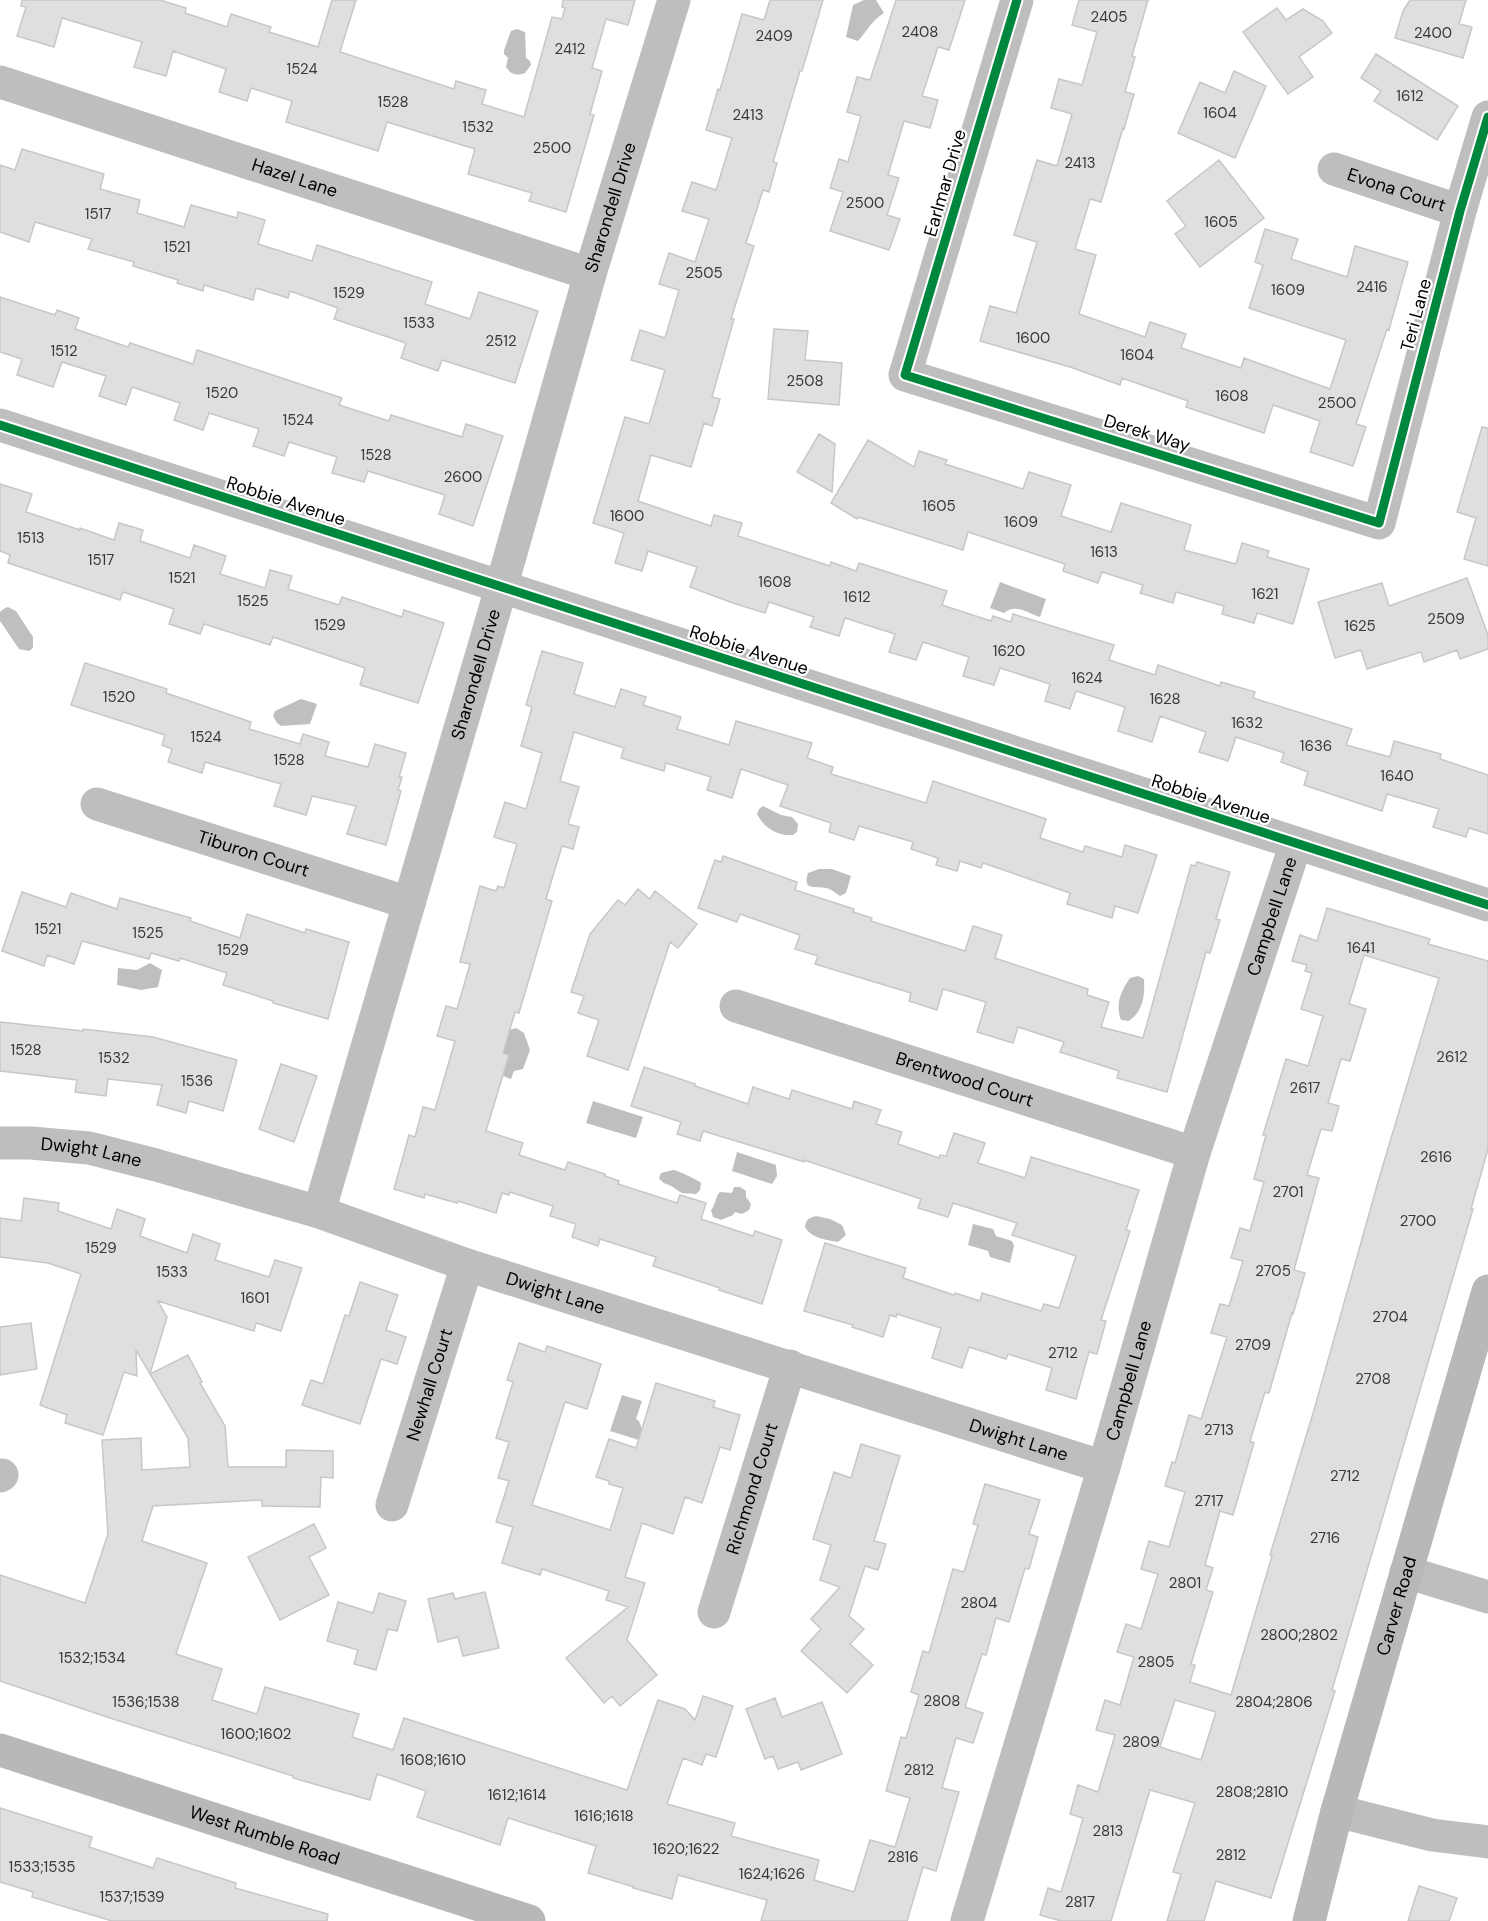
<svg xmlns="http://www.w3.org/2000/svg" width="1488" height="1921" font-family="'DM Sans',sans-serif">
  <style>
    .water { fill: #bfbfbf }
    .building { fill: #dfdfdf; stroke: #c7c7c7; stroke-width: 1.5; fill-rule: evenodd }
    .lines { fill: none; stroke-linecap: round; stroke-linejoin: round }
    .street { stroke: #bebebe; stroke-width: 33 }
    .secondary { stroke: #b8b8b8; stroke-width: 33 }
    .cycleway-casing { stroke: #fff; stroke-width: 13 }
    .cycleway { stroke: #00873e; stroke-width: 9 }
    .labels { text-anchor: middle; stroke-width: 4.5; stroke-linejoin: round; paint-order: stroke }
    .number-label { font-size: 15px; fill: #383838 }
    .street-label { font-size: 18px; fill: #000; stroke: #fff }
  </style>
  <rect width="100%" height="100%" fill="#fff"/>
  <path class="water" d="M864,0H876L884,13C871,21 868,30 858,41L846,37L853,5Z
    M517,29L525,32L526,58L530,61L531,65L525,73C517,76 511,75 506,67L508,58L504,54V50L511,31Z
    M1000,582L1046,599L1040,617C1028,613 1015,603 1004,613L990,608Z
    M8,607L16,611L33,637V648L29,651L19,649L0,621V612L5,608Z
    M301,699L317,704L310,724L281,726L277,723L273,716L275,711Z
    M763,806L781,815L792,817L798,824L797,832L793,835C778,836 764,828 757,814L759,809Z
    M819,869H832L851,876L846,893L840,896C836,893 831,889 826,888C815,886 802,891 808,873Z
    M150,963L162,970L158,987L141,990L117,985L118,968L137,970Z
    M1138,976L1144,979C1145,996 1143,1011 1129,1021L1121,1020C1115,1004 1121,991 1130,978Z
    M516,1028L524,1033L530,1050L523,1069L514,1071L511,1079L503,1076L509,1056L502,1053L510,1030Z
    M593,1101L643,1117L636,1138L586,1123Z
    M737,1152L776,1165L777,1176L772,1184L732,1171Z
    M673,1170C677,1170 698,1180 701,1183L700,1190L696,1194C678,1193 686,1195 671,1186C665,1183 663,1184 659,1178L661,1173Z
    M734,1187H740L746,1191V1197L751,1204L749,1210L742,1214L735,1212L733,1215L721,1220L713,1217L711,1210C716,1204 715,1197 720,1192L732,1193Z
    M816,1216L830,1219L842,1225L846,1235L838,1242C826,1240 811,1238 805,1227C806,1219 809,1218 816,1216Z
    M973,1224L993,1229L996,1236L1012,1241L1014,1246L1010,1263L990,1257L988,1251L968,1245Z
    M622,1395L642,1401L636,1419L639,1421L642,1429L649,1431L645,1442L610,1431Z"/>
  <path class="building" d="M22,0H160L186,8L185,13L227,27L231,14L271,27L269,32L318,47L332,0H356L340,52L454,89L456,81L486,90L482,104L524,117L552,17L562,19L565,8L562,7L563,0H635L628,25L606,19L592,68L602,71L590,114L594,115L566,212L529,201L532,193L468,174L475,149L387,122L378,151L286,122L292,101L251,88L247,101L219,92L226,69L173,51L166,76L134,67L142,42L62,18L54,47L17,36L26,7L21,6Z
    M770,0H823L802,71H800L773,162L777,163L769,192L763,190L746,243L754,246L731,319H734L712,397L720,399L712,426L704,423L691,467L651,455L638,501L711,526L714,515L742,523L738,536L830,566L831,562L856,571L859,563L947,591L942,605L991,621L993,616L1011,622L1013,614L1114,645L1109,660L1155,675L1158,665L1220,686L1221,682L1255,692L1253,698L1352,729L1346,745L1390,757L1394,741L1441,754L1440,759L1488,775V834L1469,828L1466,837L1433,827L1439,809L1387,794L1382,811L1304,785L1308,772L1281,762L1284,753L1236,737L1228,761L1199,752L1206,732L1160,716L1152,742L1118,731L1125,707L1076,691L1070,709L1045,701L1050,684L1000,668L994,685L963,676L969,657L923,642L916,660L889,652L895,634L845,618L839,636L810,627L814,617L769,602L765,613L733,603L690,587L697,567L648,551L642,571L615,563L624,533L593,523L625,417L649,424L665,370L631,360L640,330L665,338L679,290L659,284L669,253L695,262L709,219L682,211L692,182L716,190L732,138L706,130L718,89L720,90L742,14L764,20Z
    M896,0H965L949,50L938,47L922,96L938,100L930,128L904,121L888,175L899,178L887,215L900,219L889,250L830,231L843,192L830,188L839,159L848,162L861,116L847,112L857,77L870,80Z
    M1079,0H1148L1132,56L1135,57L1125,92L1134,94L1124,129L1123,128L1101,202L1090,199L1075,249L1096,255L1079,314L1145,337L1150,322L1186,334L1181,348L1241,368L1244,358L1330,389L1346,340L1249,308L1263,265L1255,262L1265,229L1298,239L1291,259L1347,277L1355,246L1408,262L1389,330L1387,329L1356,424L1366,427L1353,466L1310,452L1320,421L1273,405L1264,433L1186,407L1188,401L1122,378L1120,385L1070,367L980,341L990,306L1016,313L1037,242L1014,235L1037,160L1057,166L1072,114L1051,108L1059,79L1082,85L1097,32L1072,25Z
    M1410,0H1466L1459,24L1472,27L1463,58L1395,38L1403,11Z
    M1277,8L1286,20L1303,9L1323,21L1332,33L1299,57L1313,77L1288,94L1243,32Z
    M1376,54L1458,106L1437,140L1374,101L1381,91L1361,78Z
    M1234,71L1266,86L1235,158L1178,133L1200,82L1225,93Z
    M22,149L104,174L100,189L140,200L137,213L184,227L191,205L237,218L238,212L265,220L258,244L312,261L317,245L432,282L425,304L470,319L479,292L538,311L515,383L442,360L438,371L401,358L406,343L334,319L338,308L290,291L288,298L256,288L253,300L204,285L203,291L177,283L178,280L133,266L134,262L88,249L92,239L35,222L29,242L0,232V165L15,170Z
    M1219,160L1264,218L1200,267L1175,234L1186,226L1167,201Z
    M0,297L55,315L57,310L79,318L75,329L128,347L130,343L193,364L197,350L342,398L339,405L389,421L391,415L462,437L466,424L503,436L473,526L439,514L445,495L368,471L364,482L332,473L337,457L289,442L284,456L253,446L259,429L209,413L203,430L174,420L180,403L132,387L126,405L99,396L106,376L62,362L53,387L17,375L22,359L0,352Z
    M774,329L808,331L805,360L842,363L839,405L768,399Z
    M1482,427L1488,428V566L1464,559L1476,518L1457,512Z
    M819,434L835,444L832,492L797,472Z
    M868,440L914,467L919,451L947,460L945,464L1023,489L1029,472L1071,485L1061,516L1111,532L1121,503L1191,525L1184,550L1236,564L1242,543L1269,551L1267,557L1309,569L1293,624L1257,613L1254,623L1222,614L1224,606L1176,592L1173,603L1140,593L1143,585L1102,572L1098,583L1063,571L1065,564L968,532L963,550L858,517L857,519L831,503Z
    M0,484L32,494L26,512L80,530V528L114,540L119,523L143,530L140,541L190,558L194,545L226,556L220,574L265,588L270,570L292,576L288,589L339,605L342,597L402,617L404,610L444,623L418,703L360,685L365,668L273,637L270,645L204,624L200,634L169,624L174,609L123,592L120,600L8,563L10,555L0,551Z
    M1467,578L1488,635V649L1460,659L1457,650L1424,662L1421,652L1367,669L1361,650L1335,658L1318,602L1382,583L1389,606Z
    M542,651L583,663L574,694L615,707L621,689L646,697L643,705L681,717L677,729L729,745L736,721L812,743L807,758L833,767L831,774L926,803L933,781L1046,819L1040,838L1083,852L1085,846L1122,857L1125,845L1157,855L1138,913L1115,906L1112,918L1067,904L1070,893L983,863L981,868L960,861L957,871L936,865L938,858L911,849L913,842L859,826L854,840L829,832L831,823L780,806L788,785L741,769L732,798L707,790L711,777L666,763L664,771L621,758L624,748L574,732L560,781L579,787L568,824L579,827L573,849L562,846L546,899L552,901L519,1013L515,1012L503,1053L509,1055L486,1131L523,1143L519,1155L565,1170L568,1162L605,1174V1176L619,1181L618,1184L677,1203L680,1195L706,1203L701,1219L753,1236L755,1231L782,1240L762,1304L719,1290L720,1288L653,1266L656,1257L600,1239L598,1246L572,1237L576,1224L550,1216L553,1206L510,1192L509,1195L502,1193L496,1213L458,1201L457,1203L425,1194L424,1198L394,1189L409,1135L415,1137L423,1107L435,1110L455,1041L437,1036L446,1006L457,1009L470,964L460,962L480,886L496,891L498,886L504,888L517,844L494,837L505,802L526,809L542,753L521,746L532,707L526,705Z
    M85,663L167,689L166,693L251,722L249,729L300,744L303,734L329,742L325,756L368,767L375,744L406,753L399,777H402L398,790L401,791L386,845L347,834L356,806L312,796L306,815L274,806L281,784L205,762L202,773L168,762L172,749L162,745L165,735L71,705Z
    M723,856L797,882L795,890L854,909L853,912L872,918L871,921L965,951L973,926L1002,935L995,958L1088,989L1087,995L1109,1002L1101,1027L1143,1038L1191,865L1195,866L1197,862L1230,872L1216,919L1220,920L1210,953L1206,952L1167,1092L1117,1078L1119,1071L1060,1052L1064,1042L1018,1027L1013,1043L977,1032L986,1002L943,989L937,1010L909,1001L911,993L815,964L818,956L795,949L800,935L740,914L737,922L698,908L715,860L721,862Z
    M638,889L650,899L655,891L697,924L678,948L670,942L628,1070L587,1056L599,1020L578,1013L584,996L571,992L590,934L618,900L625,905Z
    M22,892L66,907L71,893L117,909L120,898L191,918L190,921L240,938L247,914L305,933L306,929L349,942L328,1019L273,1003V1001L223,985L227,973L180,958L179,961L151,953L149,959L82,941L74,964L47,955L44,966L2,951Z
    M1327,908L1430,939L1428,944L1488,961V1149L1471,1209H1473L1332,1690L1335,1691L1271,1898L1216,1881L1204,1921H1167L1181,1874L1173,1872L1195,1803L1150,1790L1111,1921H1061L1040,1915L1048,1888L1061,1892L1076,1843L1083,1818L1070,1814L1078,1785L1098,1792L1115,1735L1096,1730L1105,1700L1120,1705L1134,1657L1117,1652L1126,1624L1141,1629L1158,1574L1141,1569L1149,1541L1169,1547L1185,1492L1165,1486L1172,1462L1175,1463L1189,1415L1201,1419L1227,1337L1211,1333L1220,1304L1229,1306L1243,1261L1231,1258L1240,1228L1250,1231L1264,1182L1254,1179L1266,1135H1263L1286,1059L1308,1066L1323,1016L1301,1009L1312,973L1305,971L1307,965L1292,961L1300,935L1317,941ZM1364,955L1439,978L1378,1182L1314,1410L1270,1555L1272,1556L1231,1695L1190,1682L1195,1665L1191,1664L1213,1592L1206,1590L1213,1568L1205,1565L1220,1511L1233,1515L1254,1443L1250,1441L1265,1392L1269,1393L1292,1313L1293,1314L1305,1273L1294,1270L1319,1178L1307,1175L1321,1129L1332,1131L1339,1106L1328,1103L1341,1059L1350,1061L1366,1009L1349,1004ZM1175,1700L1216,1712L1201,1760L1160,1747Z
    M0,1022L83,1031V1029L153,1037L237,1060L223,1111L189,1101L186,1113L157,1105L162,1085L108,1079L106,1096L75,1092L77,1080L0,1071Z
    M281,1064L317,1076L294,1142L259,1129Z
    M644,1067L695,1084V1086L748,1104L753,1087L789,1099L792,1090L852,1109L854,1101L881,1110L876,1124L902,1132L898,1144L939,1158L940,1155L946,1156L954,1133L985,1143L978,1163L1025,1178L1031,1157L1139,1190L1126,1230L1130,1231L1101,1320L1106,1321L1097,1354L1089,1352L1076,1399L1046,1390L1052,1368L1008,1354L1006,1359L969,1347L962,1368L932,1358L941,1328L897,1314L896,1317L890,1315L883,1337L852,1327L853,1325L804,1311L825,1243L906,1268L903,1278L954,1295L955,1293L980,1301L982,1293L1041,1311L1044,1304L1059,1308L1076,1256L1012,1235L1017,1223L953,1203L948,1217L918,1208L921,1199L804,1160V1162L792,1158L703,1131L700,1141L677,1134L681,1122L631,1106Z
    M24,1198L59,1203L58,1211L111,1229L117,1209L145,1219L140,1236L187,1253L193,1234L220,1244L215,1260L269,1277L275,1260L302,1268L281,1331L256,1323L254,1331L158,1301L167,1317L150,1374L136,1350L137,1376L124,1372L103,1435L65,1423L67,1415L40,1405L81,1274L48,1263L0,1257V1218L21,1221Z
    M360,1282L398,1295L386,1330L406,1337L397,1364L381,1359L360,1424L302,1405L311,1380L323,1384L345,1315L349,1316Z
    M31,1323L37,1369L0,1375V1327Z
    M519,1343L545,1352L547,1346L601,1364L587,1409L565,1402L532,1505L610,1530L623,1488L609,1484V1481L596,1477L609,1439L636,1448L656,1383L715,1401L713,1407L740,1415L730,1450L720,1447L702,1503L685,1497L673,1534L642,1523L625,1577L645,1583L627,1640L657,1675L620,1706L612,1696L604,1703L566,1658L628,1607L606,1600L609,1591L542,1569L540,1575L502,1563L513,1527L496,1522L509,1481L498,1478L509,1442L496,1438L513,1382L507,1380Z
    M188,1355L202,1382L200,1383L225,1426L228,1467H286V1450L333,1451V1478L321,1477L320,1507L262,1506V1500L153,1506L142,1541L207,1563L176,1654L222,1669L212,1700L257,1714L265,1687L359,1714L352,1737L393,1750L404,1718L627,1790L658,1700L685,1709L695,1720L703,1696L733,1706L716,1757L706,1754L702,1765L683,1758L667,1804L735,1823L731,1836L819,1860L814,1880L854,1892L870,1840L895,1847L910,1798L886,1791L901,1737L906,1738L919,1695L911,1692L923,1651L929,1653L953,1569L964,1572L978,1525L973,1524L985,1484L1040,1500L1029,1534L1038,1537L1029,1569L1025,1568L1009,1622L996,1618L986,1655L982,1654L965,1707L983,1713L973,1743L956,1738L942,1788L959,1792L936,1871L923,1867L907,1921H761L767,1900L678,1875L672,1899L633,1888L634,1887L588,1873L596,1846L508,1818L500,1845L417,1817L426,1791L377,1774L370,1800L293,1778V1776L110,1718L0,1681V1575L85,1603L108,1534L102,1440L141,1438L142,1470L190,1467L188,1438L150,1374Z
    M861,1444L900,1456L874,1541L886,1544L878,1570L865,1566L849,1616L864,1629L850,1644L873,1665L847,1693L801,1651L821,1629L811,1619L840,1587L820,1580L831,1545L813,1539L834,1472L851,1478Z
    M314,1524L326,1548L309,1557L329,1595L280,1620L248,1557Z
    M485,1592L499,1648L463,1656L458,1637L438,1642L428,1599L453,1593L455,1599Z
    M379,1593L406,1601L397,1631L388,1629L376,1670L354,1664L358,1650L327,1641L338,1602L373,1613Z
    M775,1698L782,1717L822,1702L842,1754L801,1770L798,1762L778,1769L773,1756L765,1759L746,1709Z
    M0,1808L92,1837L89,1847L153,1868L157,1858L236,1883L235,1888L328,1914L327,1921H112L32,1897L33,1892L0,1882Z
    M1419,1886L1457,1898L1449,1921H1408Z"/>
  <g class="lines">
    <g class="street">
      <path d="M1017,0L905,375L1379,523L1460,211L1488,117"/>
      <path id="s1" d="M0,82L590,274"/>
      <path id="s2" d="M1334,169L1460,211"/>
      <path d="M0,425L1488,905"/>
      <path id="s3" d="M97,804L409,903"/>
      <path id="s4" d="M736,1006L1194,1153"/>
      <path id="s5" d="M0,1143H31L89,1148L156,1165L319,1212L467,1265L1104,1467"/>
      <path id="s6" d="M319,1212L501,588L590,274L674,0"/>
      <path d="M0,1476L2,1475"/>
      <path id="s7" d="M392,1505L467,1265"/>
      <path d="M1406,1572L1488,1597"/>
      <path id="s8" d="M714,1612L790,1366"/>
      <path d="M1337,1811L1432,1835L1488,1842"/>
      <path id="s9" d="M967,1921L1104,1467L1194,1153L1296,843"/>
    </g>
    <g class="secondary">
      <path id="s10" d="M0,1750L529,1921"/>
      <path id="s11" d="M1309,1921L1337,1811L1488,1291"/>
    </g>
    <defs>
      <path id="cycleway" d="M1017,0L905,375L1379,523L1460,211L1488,117
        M0,425L1488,905"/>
    </defs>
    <use href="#cycleway" class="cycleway-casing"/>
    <use href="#cycleway" class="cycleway"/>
  </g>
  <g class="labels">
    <g class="number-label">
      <text x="1109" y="22">2405</text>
      <text x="920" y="37">2408</text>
      <text x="1433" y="38">2400</text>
      <text x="774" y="41">2409</text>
      <text x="570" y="54">2412</text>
      <text x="302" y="74">1524</text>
      <text x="1410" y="101">1612</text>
      <text x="393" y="107">1528</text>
      <text x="1220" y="118">1604</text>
      <text x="748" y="120">2413</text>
      <text x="478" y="132">1532</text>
      <text x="552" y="153">2500</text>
      <text x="1080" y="168">2413</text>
      <text x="865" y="208">2500</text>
      <text x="98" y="219">1517</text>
      <text x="1221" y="227">1605</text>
      <text x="177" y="252">1521</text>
      <text x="704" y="278">2505</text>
      <text x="1372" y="292">2416</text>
      <text x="1288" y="295">1609</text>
      <text x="349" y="298">1529</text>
      <text x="419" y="328">1533</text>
      <text x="1033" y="343">1600</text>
      <text x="501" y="346">2512</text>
      <text x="64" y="356">1512</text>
      <text x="1137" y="360">1604</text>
      <text x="805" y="386">2508</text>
      <text x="222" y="398">1520</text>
      <text x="1232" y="401">1608</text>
      <text x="1337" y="408">2500</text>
      <text x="298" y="425">1524</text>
      <text x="376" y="460">1528</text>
      <text x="463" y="482">2600</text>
      <text x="939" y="511">1605</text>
      <text x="627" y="521">1600</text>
      <text x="1021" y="527">1609</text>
      <text x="31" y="543">1513</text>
      <text x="1104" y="557">1613</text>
      <text x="101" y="565">1517</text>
      <text x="182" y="583">1521</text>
      <text x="775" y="587">1608</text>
      <text x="1265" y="599">1621</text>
      <text x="857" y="602">1612</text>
      <text x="253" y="606">1525</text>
      <text x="1446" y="624">2509</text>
      <text x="330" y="630">1529</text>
      <text x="1360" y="631">1625</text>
      <text x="1009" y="656">1620</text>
      <text x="1087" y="683">1624</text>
      <text x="119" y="702">1520</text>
      <text x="1165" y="704">1628</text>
      <text x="1247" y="728">1632</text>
      <text x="206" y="742">1524</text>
      <text x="1316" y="751">1636</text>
      <text x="289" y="765">1528</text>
      <text x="1397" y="781">1640</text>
      <text x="48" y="934">1521</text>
      <text x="148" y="938">1525</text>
      <text x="1361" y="953">1641</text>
      <text x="233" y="955">1529</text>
      <text x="26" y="1055">1528</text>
      <text x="1452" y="1062">2612</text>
      <text x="114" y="1063">1532</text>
      <text x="197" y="1086">1536</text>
      <text x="1305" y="1093">2617</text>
      <text x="1436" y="1162">2616</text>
      <text x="1288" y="1197">2701</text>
      <text x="1418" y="1226">2700</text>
      <text x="101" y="1253">1529</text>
      <text x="1273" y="1276">2705</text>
      <text x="172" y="1277">1533</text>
      <text x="255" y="1303">1601</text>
      <text x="1390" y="1322">2704</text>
      <text x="1253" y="1350">2709</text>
      <text x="1063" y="1358">2712</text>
      <text x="1373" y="1384">2708</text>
      <text x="1219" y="1435">2713</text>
      <text x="1345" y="1481">2712</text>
      <text x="1209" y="1506">2717</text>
      <text x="1325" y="1543">2716</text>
      <text x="1185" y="1588">2801</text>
      <text x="979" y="1608">2804</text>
      <text x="1299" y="1640">2800;2802</text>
      <text x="92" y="1663">1532;1534</text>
      <text x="1156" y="1667">2805</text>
      <text x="942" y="1706">2808</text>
      <text x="146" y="1707">1536;1538</text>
      <text x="1274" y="1707">2804;2806</text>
      <text x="256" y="1739">1600;1602</text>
      <text x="1141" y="1747">2809</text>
      <text x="433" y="1765">1608;1610</text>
      <text x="919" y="1775">2812</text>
      <text x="1252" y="1797">2808;2810</text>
      <text x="517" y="1800">1612;1614</text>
      <text x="604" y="1821">1616;1618</text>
      <text x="1108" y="1836">2813</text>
      <text x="686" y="1854">1620;1622</text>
      <text x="1231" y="1860">2812</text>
      <text x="903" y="1862">2816</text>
      <text x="42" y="1872">1533;1535</text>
      <text x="772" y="1879">1624;1626</text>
      <text x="132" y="1902">1537;1539</text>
      <text x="1080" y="1907">2817</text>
    </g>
    <g class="street-label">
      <text dy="6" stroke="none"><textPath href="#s1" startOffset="310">Hazel Lane</textPath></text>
      <text transform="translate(945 183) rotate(-74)" y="6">Earlmar Drive</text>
      <text dy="6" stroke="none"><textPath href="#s2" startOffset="66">Evona Court</textPath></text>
      <text dy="6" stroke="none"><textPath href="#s6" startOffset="1046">Sharondell Drive</textPath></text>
      <text transform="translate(1416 315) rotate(-75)" y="6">Teri Lane</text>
      <text transform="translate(1147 433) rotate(17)" y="6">Derek Way</text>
      <text transform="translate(286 501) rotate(18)" y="6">Robbie Avenue</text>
      <text transform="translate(749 650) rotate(18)" y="6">Robbie Avenue</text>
      <text dy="6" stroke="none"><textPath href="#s6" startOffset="560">Sharondell Drive</textPath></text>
      <text transform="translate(1211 799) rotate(18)" y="6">Robbie Avenue</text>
      <text dy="6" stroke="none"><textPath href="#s3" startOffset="164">Tiburon Court</textPath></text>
      <text dy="6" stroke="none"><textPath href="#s9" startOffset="1050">Campbell Lane</textPath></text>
      <text dy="6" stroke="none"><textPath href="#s4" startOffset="240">Brentwood Court</textPath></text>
      <text dy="6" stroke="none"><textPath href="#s5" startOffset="92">Dwight Lane</textPath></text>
      <text dy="6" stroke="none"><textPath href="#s5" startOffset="578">Dwight Lane</textPath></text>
      <text dy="6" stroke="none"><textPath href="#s9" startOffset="564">Campbell Lane</textPath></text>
      <text dy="6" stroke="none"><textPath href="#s7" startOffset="126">Newhall Court</textPath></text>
      <text dy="6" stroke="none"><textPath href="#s5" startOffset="1064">Dwight Lane</textPath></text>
      <text dy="6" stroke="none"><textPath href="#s8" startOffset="129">Richmond Court</textPath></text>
      <text dy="6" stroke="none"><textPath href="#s11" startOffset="327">Carver Road</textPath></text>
      <text dy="6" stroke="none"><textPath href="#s10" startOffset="278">West Rumble Road</textPath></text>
    </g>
  </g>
</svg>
